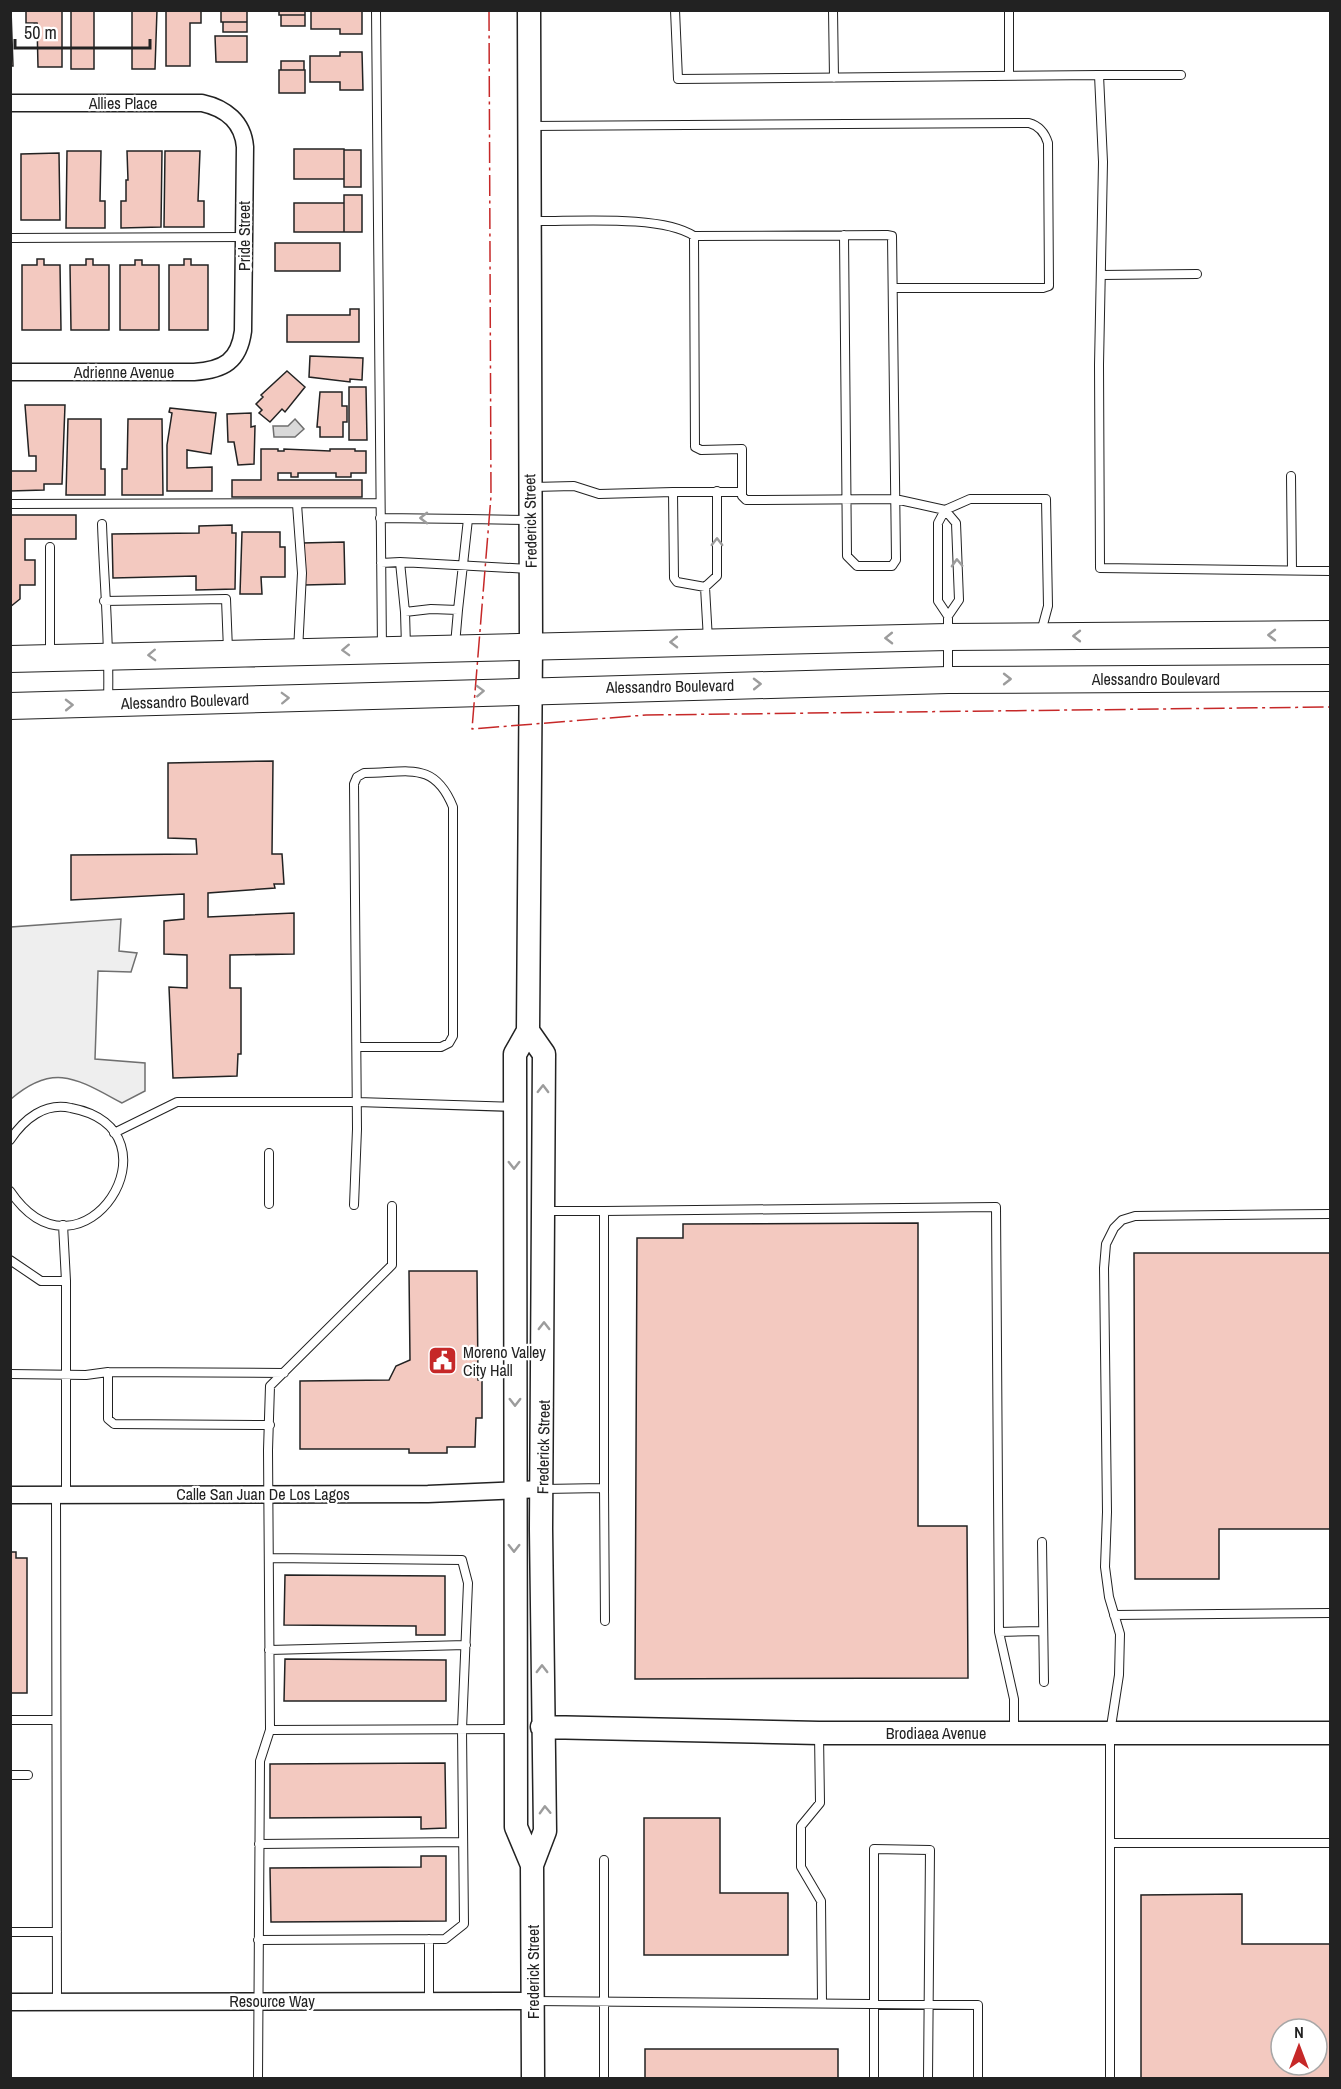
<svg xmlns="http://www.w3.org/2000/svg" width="1341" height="2089" font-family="'Archivo Narrow',sans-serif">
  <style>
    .green { fill: #eee; stroke: #6f6f6f; stroke-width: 1.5 }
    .water { fill: #d9d9d9; stroke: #6f6f6f; stroke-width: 1.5 }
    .building { fill: #f3c9c0; stroke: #222; stroke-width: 1.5; fill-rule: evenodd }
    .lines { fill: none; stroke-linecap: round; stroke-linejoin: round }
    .lane-casing { stroke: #222; stroke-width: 10 }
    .street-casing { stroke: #222; stroke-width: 19 }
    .secondary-casing { stroke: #222; stroke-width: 25 }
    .primary-casing { stroke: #222; stroke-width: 28 }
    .lane { stroke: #fff; stroke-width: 8 }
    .street { stroke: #fff; stroke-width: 16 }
    .secondary { stroke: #fff; stroke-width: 22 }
    .primary { stroke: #fff; stroke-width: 26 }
    .power { stroke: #c62828; stroke-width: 1.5; stroke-dasharray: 21 4.5 3 4.5; stroke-linecap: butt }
    .oneway { stroke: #9c9c9c }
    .labels { text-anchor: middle; stroke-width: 4.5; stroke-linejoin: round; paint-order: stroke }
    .street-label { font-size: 16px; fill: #222; stroke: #fff }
    .poi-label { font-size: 16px; fill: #222; stroke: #fff; text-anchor: start }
  </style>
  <rect width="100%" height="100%" fill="#fff"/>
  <path class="green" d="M121,919L119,951L137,953L131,972L98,971L95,1059L145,1063V1091L122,1103C77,1079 54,1062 11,1099V927Z"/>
  <path class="water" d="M295,419L304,429L295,437H274L273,426H288Z"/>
  <path class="building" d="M10,10H11L13,66H10Z
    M26,10H62V67H38L37,23H26Z
    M71,10H94V69H71Z
    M132,10H157L155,69H132Z
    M166,10H201V23H190V66H166Z
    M221,10H247V22H221Z
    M279,10H305V15H279Z
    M311,10H362V34H340V29H311Z
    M281,15H305V26H281Z
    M223,22H247V32H223Z
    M215,36H247V62H216Z
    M340,52H362L363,90H340V82H310V56H340Z
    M281,61H304V70H281Z
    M279,70H305V93H279Z
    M294,149H344V179H294Z
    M344,150H361V187H344Z
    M67,151H101L100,201H105V228H66Z
    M127,151H162L161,227L121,228V201H126V180H128Z
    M165,151H200L198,201H204V227H164Z
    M59,153L60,220H21V154Z
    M344,195H362V232H344Z
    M294,203H344V232H294Z
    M275,243H340V271H275Z
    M37,259H44V265H60L61,330H22V265H37Z
    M86,259H93V265H109V330H71L70,265H86Z
    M184,259H191V265H208V330H169V265H184Z
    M135,260H142V265H159V330H120V265H135Z
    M10,265L11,330H10Z
    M350,309H359V342H287V315H350Z
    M310,356L363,358L362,380L350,379V382L309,377Z
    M287,371L305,387L285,412L282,409L270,422L259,413L262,410L256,404L263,397L261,395Z
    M349,387H366L367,440H349Z
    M320,392H342V406H347V422H343V437H320V427H317Z
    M25,405H65L62,484H44V490L10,491V471H36V456H29Z
    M170,408L216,413L211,454L187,450V468L212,467V491H167V445L172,413L169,412Z
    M251,413V427L255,426L254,464L238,465L234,442H228L227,414Z
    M68,419H101V469H105V495H66Z
    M128,419H162L163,495H122V469H127Z
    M261,449H278V451H284V449L330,451V449H355V451H366V473H351V477H336V473H298V477H291V473H278V480H362V497H232V480H261Z
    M10,515H76V539H25V560H35V585H20V599L10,607Z
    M232,525V533H236L235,589L196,590V576L113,578L112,534L199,533V526Z
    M242,532H280V547H285V577H261L262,594H240Z
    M344,542L345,584L304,585L302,543Z
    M273,761L272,854H282L284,884H274L275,888L208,893V917L294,913V954L230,955V988H241V1054H238L237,1076L173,1078L169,987L187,988V955L164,954V921L184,919V894L71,900V855L197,854L196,839L168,838V763Z
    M918,1223V1526H967L968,1678L635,1679L637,1238H683V1224Z
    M1134,1253H1330V1529H1219V1579H1135Z
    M409,1271H477L478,1380H482V1418H476L475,1447H447V1453H409V1449H300V1381L389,1380L396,1366L410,1360Z
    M10,1552H16V1558H27V1693H10Z
    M285,1575L445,1576V1635H416V1626L284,1625Z
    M285,1659L446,1660V1701H284Z
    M445,1763L446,1828L421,1829V1817L270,1818V1764Z
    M644,1818H720V1893H788V1955H644Z
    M421,1856H446V1921L271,1922L270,1868L421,1867Z
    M1242,1894V1944H1330V2078H1141V1895ZM1281,2029H1317V2065H1281Z
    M645,2049H838V2078H645Z"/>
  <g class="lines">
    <defs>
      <path id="lane" d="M376,10L382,649
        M675,10L678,79L1099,75L1103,162L1099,365L1100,568L1330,571
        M833,10L834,78
        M1009,10V76
        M1099,75H1181
        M530,126L1029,123C1040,126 1045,133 1048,143L1049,286L1043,288H894
        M530,221C571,222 661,214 694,236L887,235L892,236L896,560L892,566H857L847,556L844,235
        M694,236L695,447L701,450L742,449V496L746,500L895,499L945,510L970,499H1046L1048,606L1041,632
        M10,238L244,237
        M1101,275L1197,274
        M1291,476L1292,570
        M533,487L574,486L599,494L673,492L674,578L677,582L705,587L708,640
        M673,492H742
        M10,504L380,503
        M297,504L302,573L298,651
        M945,510L956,523L959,600L948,616V676
        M945,510L938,523V601L948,616
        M380,518L468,519
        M102,524C104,583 110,642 108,701
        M400,562L529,569
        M381,563L400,562L405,612
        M705,587L717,576V491
        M104,601L226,599L228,650
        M458,610L468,519L528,520
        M406,647L405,612L431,609L458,610L455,645
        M50,654V547
        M114,1133L177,1102H357L514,1107
        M10,1140C24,1119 45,1102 71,1108C188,1130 82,1297 10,1191
        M269,1153V1204
        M354,1205L357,1129L354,784L357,777L364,773C408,773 434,760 453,807V1036L449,1043L441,1047H357
        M544,1211H604
        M63,1225L66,1281V1495
        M10,1260L41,1281H66
        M108,1372L284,1373
        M10,1374L86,1375L108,1372V1419L114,1424L270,1425
        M604,1488L605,1621
        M543,1489L604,1488V1211L996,1207L999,1632L1014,1699V1733
        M56,1495L57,2002
        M1042,1542L1044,1682
        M1114,1615L1330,1613
        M999,1632L1043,1631
        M269,1650L466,1645
        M10,1720H56
        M270,1730L515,1729
        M819,1734L820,1803L801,1826V1867L821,1901L822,2002
        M10,1775H28
        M1110,1843H1330
        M259,1844L463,1842
        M10,1932H57
        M258,1940L445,1939L464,1924L462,1729L468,1583L462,1560L269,1558
        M429,2001V1939
        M533,2001L978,2005V2078
        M258,2078L260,1761L270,1730L268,1450L270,1386L392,1265V1206
        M604,2078V1860
        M874,2078V1849L930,1850L928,2078
        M1110,2078V1733L1119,1675L1120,1634L1109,1597L1105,1567L1107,1512L1104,1268L1106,1244L1114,1228L1122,1220L1135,1216L1330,1214"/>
      <path id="street" d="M10,103H202C225,108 243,122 245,147L243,331C239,361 224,370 194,372H10
        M10,1495L428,1494L542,1489
        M10,2002L533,2001"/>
      <path id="secondary" d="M529,10L531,644L528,1031L515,1054L516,1827L532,1865L533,2078
        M528,1031L544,1054L541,1529L545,1831L532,1865
        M542,1727L819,1733H1330"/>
      <path id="primary" d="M10,659L948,637L1330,634
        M10,706L948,680L1330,678"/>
    </defs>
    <use href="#lane" class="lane-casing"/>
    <use href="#street" class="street-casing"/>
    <use href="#secondary" class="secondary-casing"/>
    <use href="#primary" class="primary-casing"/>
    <use href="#lane" class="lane"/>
    <use href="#street" class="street"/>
    <use href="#secondary" class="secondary"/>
    <use href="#primary" class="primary"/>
    <path class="power" d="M489,10L491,496L472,729L646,715L1330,707"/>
  </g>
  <defs><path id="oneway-chevron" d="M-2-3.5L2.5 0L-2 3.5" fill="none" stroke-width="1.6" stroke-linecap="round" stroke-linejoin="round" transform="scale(1.5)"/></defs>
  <g class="oneway">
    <use href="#oneway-chevron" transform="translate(424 518) rotate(180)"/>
    <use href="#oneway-chevron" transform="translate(717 542) rotate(-90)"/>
    <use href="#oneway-chevron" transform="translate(957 563) rotate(-92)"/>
    <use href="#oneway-chevron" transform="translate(1272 635) rotate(180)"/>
    <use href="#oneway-chevron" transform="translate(1077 636) rotate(180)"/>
    <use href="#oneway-chevron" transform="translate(889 638) rotate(179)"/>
    <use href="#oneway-chevron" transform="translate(674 642) rotate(179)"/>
    <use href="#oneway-chevron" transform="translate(346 650) rotate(178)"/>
    <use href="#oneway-chevron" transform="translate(152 655) rotate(178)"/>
    <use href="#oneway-chevron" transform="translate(1007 679)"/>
    <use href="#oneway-chevron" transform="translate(757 684) rotate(-1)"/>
    <use href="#oneway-chevron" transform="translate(480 691) rotate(-2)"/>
    <use href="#oneway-chevron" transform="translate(285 698) rotate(-2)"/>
    <use href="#oneway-chevron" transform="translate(69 705) rotate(-1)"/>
    <use href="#oneway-chevron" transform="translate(543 1089) rotate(-89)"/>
    <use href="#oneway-chevron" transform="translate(514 1165) rotate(90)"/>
    <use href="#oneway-chevron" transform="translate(544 1326) rotate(-90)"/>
    <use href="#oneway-chevron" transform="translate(515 1402) rotate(90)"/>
    <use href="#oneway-chevron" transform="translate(514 1548) rotate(90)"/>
    <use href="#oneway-chevron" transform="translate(542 1669) rotate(-90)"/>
    <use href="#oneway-chevron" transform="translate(545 1810) rotate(-92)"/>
  </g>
  <defs>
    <symbol id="civic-square" viewBox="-11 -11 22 22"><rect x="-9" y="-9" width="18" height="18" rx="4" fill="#c62828" stroke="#fff"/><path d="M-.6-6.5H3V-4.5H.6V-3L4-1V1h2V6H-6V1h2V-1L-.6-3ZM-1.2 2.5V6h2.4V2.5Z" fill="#fff"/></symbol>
  </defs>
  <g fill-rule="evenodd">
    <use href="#civic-square" x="426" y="1344" width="33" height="33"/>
  </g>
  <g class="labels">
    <g class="street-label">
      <text x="123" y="109">Allies Place</text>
      <text transform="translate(244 236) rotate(-90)" y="6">Pride Street</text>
      <text x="124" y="378">Adrienne Avenue</text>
      <text transform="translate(530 521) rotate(-91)" y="6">Frederick Street</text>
      <text x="1156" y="685">Alessandro Boulevard</text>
      <text transform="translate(670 686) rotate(-1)" y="6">Alessandro Boulevard</text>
      <text transform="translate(185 701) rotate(-2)" y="6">Alessandro Boulevard</text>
      <text transform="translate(543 1447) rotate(-89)" y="6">Frederick Street</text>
      <text x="263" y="1500">Calle San Juan De Los Lagos</text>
      <text x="936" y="1739">Brodiaea Avenue</text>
      <text transform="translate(533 1972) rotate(-90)" y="6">Frederick Street</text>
      <text x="272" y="2007">Resource Way</text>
    </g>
    <g class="poi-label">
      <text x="463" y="1358">Moreno Valley<tspan x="463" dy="18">City Hall</tspan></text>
    </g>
  </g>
  <rect width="1341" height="2089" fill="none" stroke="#222222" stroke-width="24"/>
  <g transform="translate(1299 2047)"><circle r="28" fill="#ffffff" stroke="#a7a7a7" stroke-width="1.5"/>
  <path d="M0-4.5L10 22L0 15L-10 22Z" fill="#c62828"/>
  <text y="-9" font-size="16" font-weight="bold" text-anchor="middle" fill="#222222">N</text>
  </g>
  <path d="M15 39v9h135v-9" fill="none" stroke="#222222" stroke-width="3"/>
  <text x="24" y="39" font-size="18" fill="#222222" stroke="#ffffff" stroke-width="4.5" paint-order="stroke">50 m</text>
</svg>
